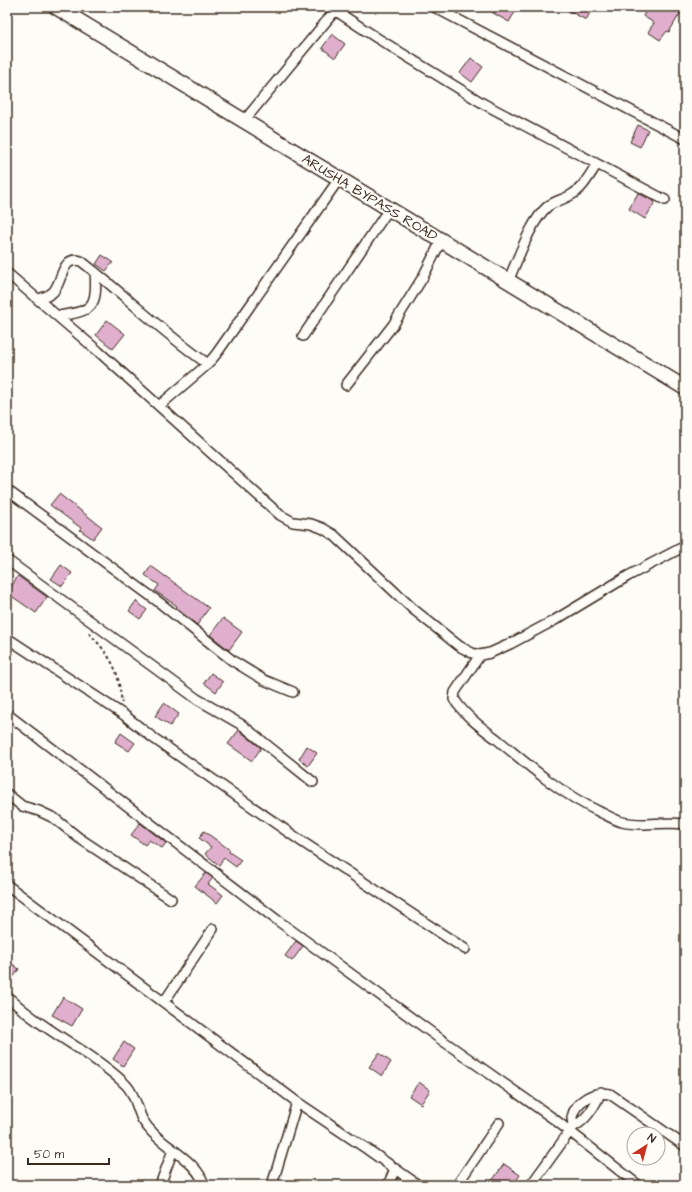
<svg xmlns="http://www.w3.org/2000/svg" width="692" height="1192" font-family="'Architects Daughter',sans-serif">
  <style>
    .building { fill: #e0afcd; stroke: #3b2a1e }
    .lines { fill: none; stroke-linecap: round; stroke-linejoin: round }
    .minor-casing { stroke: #3b2a1e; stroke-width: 12 }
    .primary-casing { stroke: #3b2a1e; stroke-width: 17 }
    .path { stroke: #3b2a1e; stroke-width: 2; stroke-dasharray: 3 3; stroke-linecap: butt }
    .minor { stroke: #fdfcf7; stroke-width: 9 }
    .primary { stroke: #fdfcf7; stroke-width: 14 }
    .labels { text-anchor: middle; stroke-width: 4; stroke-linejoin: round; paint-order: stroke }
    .street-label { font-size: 14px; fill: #3b2a1e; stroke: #fdfcf7 }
  </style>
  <rect width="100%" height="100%" fill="#fdfcf7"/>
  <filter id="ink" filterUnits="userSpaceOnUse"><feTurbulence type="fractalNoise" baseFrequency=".025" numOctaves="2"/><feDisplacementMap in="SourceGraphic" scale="8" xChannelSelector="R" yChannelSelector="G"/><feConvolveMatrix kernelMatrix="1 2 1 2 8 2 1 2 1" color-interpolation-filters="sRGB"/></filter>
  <g filter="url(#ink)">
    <path class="building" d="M496,7H518L509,22L493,13Z
      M562,7H593L586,20Z
      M648,7H673L681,12L669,32L667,31L660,40L648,32L654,23L643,16Z
      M332,34L345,44L335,58L322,48Z
      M471,58L483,67L472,82L460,73Z
      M638,125L648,130L640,147L630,142Z
      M638,193L655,202L645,219L629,209Z
      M102,255L113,262L106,271L96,264Z
      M107,320L125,334L113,349L96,335Z
      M59,494L102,527L93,539L80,530L81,528L50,505Z
      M61,565L72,573L62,586L51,579Z
      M151,566L209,608L197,625L176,608L177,606L155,591L159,585L145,575Z
      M18,576L47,597L36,613L7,593Z
      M136,601L147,610L140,619L129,611Z
      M223,618L242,632L229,650L210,635Z
      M211,673L223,682L216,692L204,683Z
      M164,703L179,714L170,726L155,716Z
      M239,730L261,748L252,761L228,744Z
      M121,733L135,743L129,751L115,742Z
      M307,746L317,753L308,766L299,759Z
      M140,823L166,843L162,848L149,840L145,845L131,835Z
      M204,831L230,850L229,852L241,860L236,867L224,858L219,865L205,854L211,847L199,838Z
      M206,873L213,878L208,884L223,895L217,903L195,886Z
      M296,941L303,946L292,961L285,956Z
      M11,963L19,969L7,986V969Z
      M63,997L82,1009L72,1026L52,1015Z
      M124,1042L134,1049L123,1066L113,1059Z
      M379,1053L391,1062L382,1076L369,1067Z
      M419,1082L430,1090L421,1104L409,1096Z
      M504,1164L520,1175L513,1185H489Z"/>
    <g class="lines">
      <defs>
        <path id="minor" d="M330,7L377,38L484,104L665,200
          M434,7L685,139
          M244,121L338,7
          M7,273L98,351L280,515L293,522L311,524L322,528L334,535L413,609L459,646L472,653L480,655L490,653L510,644L555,620L628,576L685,546
          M508,281C518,260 530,222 547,207C554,201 563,200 571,195C583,189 590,174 597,164
          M39,299C44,297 49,296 53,292C63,282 61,255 81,261C124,294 163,333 208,364
          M58,316C92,311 98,308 95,272
          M303,336L389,209
          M346,385L393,325L423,277L441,241
          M159,406L208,364L217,353L339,179
          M7,490L160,603L233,661L264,680L293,692
          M7,560L197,699L242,725L313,782
          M7,638L124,715L152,737L304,843L465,949
          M480,655L455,692L454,699C465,716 482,728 498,740C531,768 563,795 602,813C608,816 615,820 622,822C643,827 664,821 685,824
          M7,714L277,920L439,1038L554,1119L638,1185
          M7,794L22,806L39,811L54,818L79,838L171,899
          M7,885L297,1102L367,1149L418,1185
          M7,996C29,1017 56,1034 81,1050C97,1061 114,1072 127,1086C135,1095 137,1108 142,1119C145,1124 150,1130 153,1133C168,1149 199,1163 204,1185
          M164,1002L213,929
          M573,1127C573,1124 572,1120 572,1117C576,1100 594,1091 610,1094L685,1146
          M160,1185L173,1150
          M272,1185L297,1102
          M388,1185L395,1169
          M457,1185L499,1123
          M531,1185L573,1127C587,1120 595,1106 601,1092"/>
        <path id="primary" d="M56,7L685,388"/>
      </defs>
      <use href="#minor" class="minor-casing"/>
      <use href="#primary" class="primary-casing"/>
      <path class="path" d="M89,633C103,648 116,663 119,684C120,690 121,696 122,703"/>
      <use href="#minor" class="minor"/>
      <use href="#primary" class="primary"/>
    </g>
  </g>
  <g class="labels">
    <g class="street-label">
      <text transform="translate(370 197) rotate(31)" y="5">ARUSHA BYPASS ROAD</text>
    </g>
  </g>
  <rect width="692" height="1192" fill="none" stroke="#fdfcf7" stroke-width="24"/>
  <rect x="12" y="12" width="668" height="1168" fill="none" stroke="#3b2a1e" stroke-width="1.5" filter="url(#ink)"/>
  <g transform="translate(646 1146) rotate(36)"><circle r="19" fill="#fdfcf7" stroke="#afa8a0"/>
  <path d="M0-3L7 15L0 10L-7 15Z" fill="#c8321e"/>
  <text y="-6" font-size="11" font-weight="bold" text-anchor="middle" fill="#3b2a1e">N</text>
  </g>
  <path d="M28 1158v6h81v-6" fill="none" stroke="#3b2a1e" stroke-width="2"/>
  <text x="34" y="1158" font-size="12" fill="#3b2a1e" stroke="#fdfcf7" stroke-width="3" paint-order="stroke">50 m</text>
</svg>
